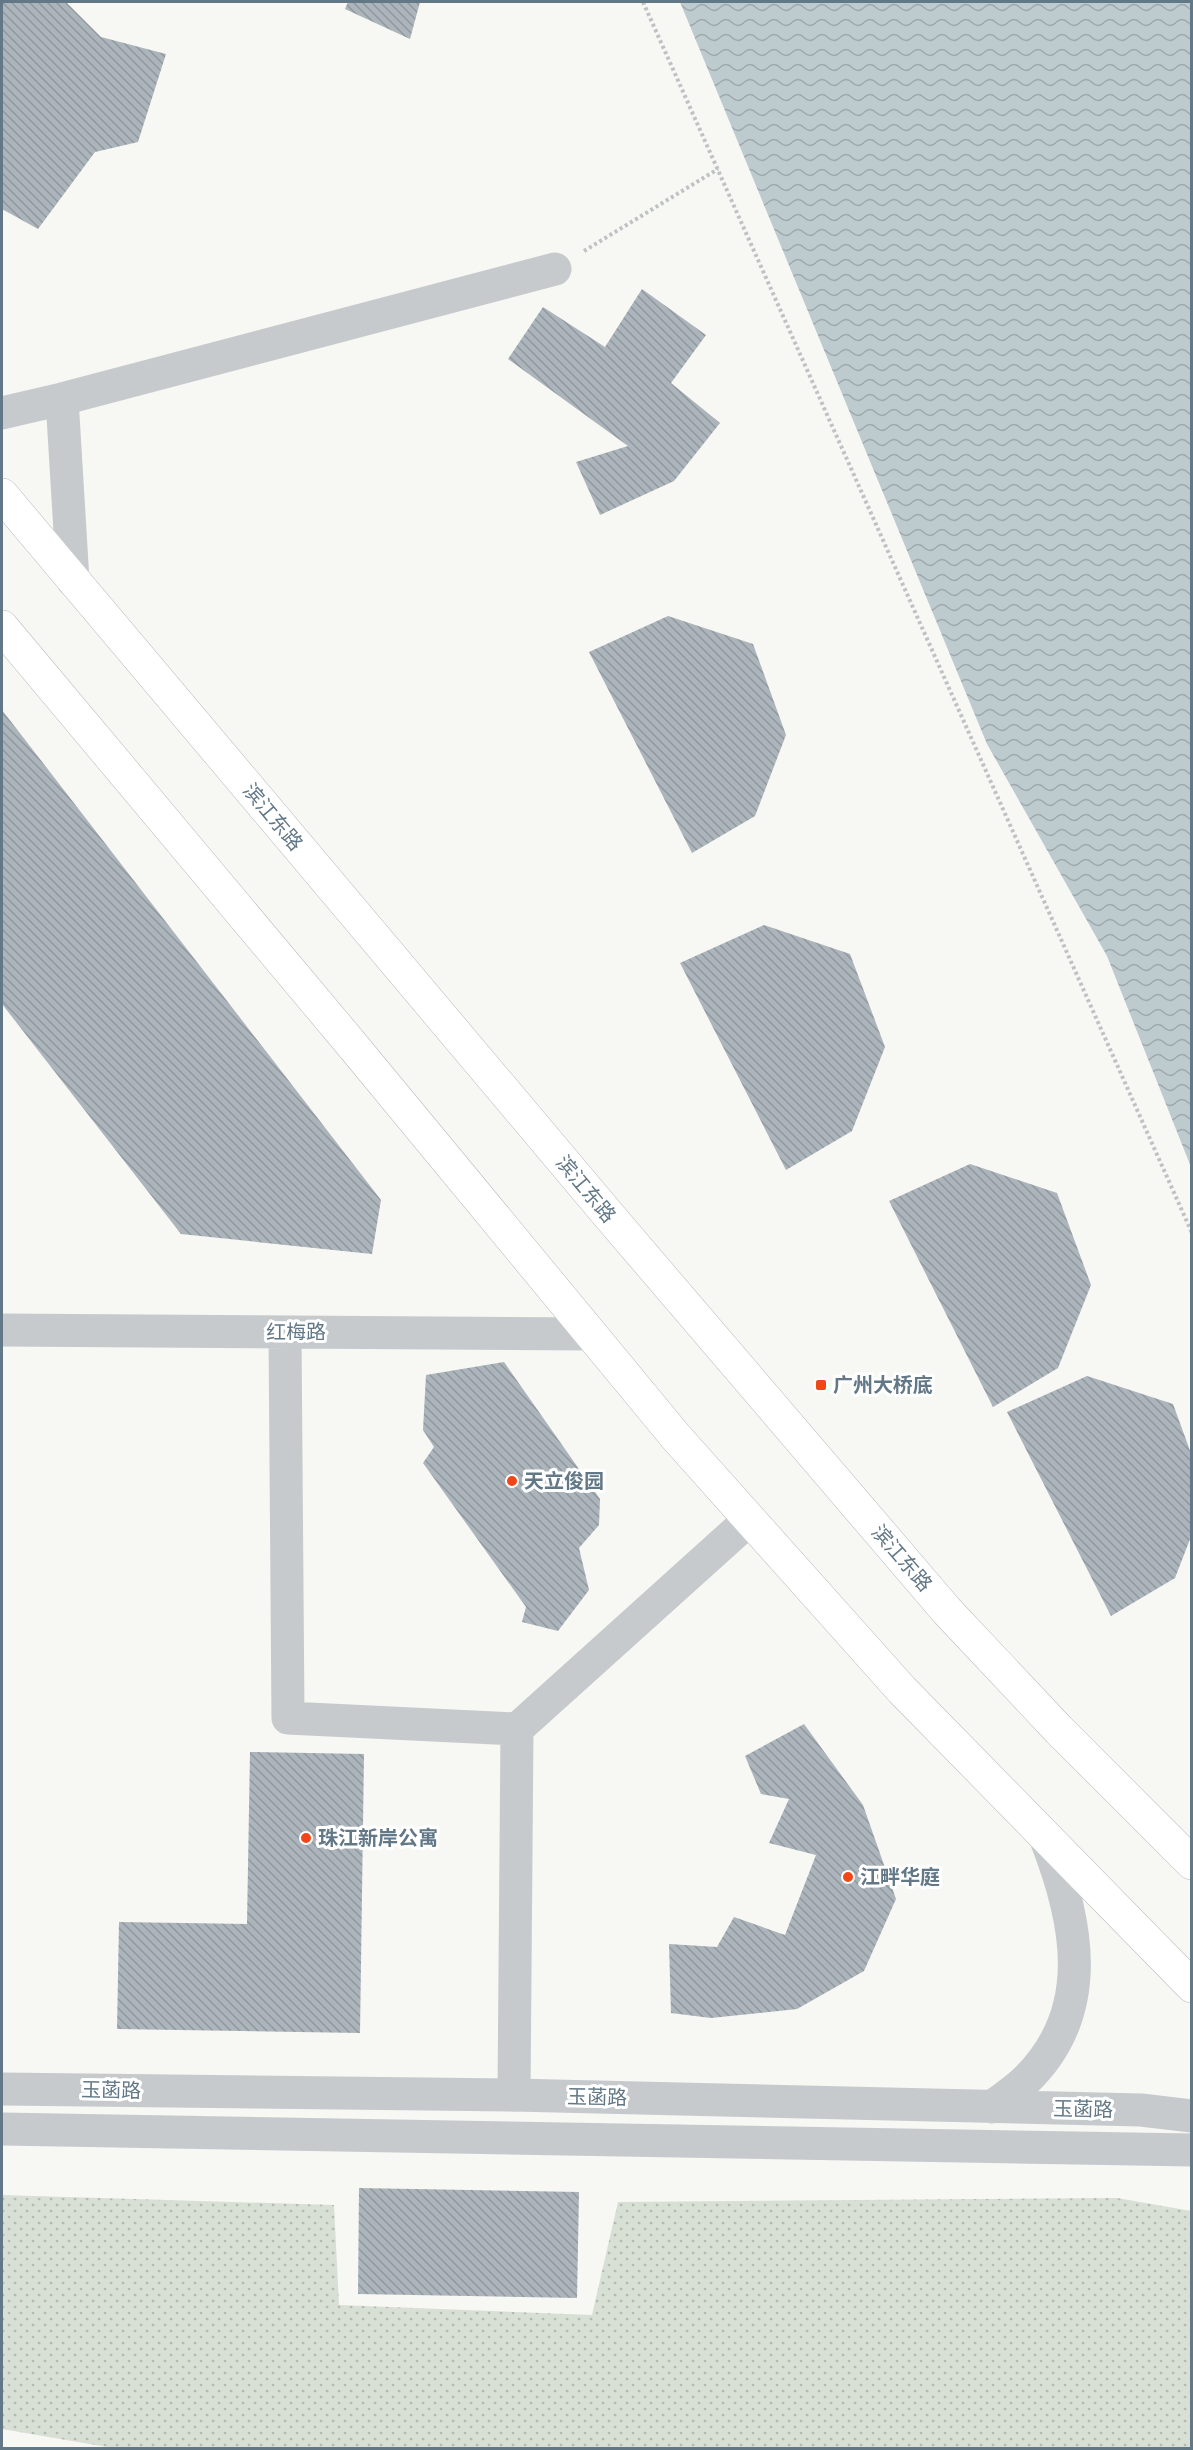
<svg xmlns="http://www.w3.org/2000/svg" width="1193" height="2450" font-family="Karla,'Noto Sans SC',sans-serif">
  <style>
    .park { fill: url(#park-dots) }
    .water { fill: url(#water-waves) }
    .building { fill: url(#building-back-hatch) }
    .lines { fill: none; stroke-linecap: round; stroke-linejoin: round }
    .secondary-casing { stroke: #b6bcc0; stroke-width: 34 }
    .path { stroke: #bfc2c4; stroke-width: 4; stroke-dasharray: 3 3; stroke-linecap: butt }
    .minor { stroke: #c6cacd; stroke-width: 33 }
    .tertiary { stroke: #c6cacd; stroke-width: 33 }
    .secondary { stroke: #fff; stroke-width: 33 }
    .poi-dot { fill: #f24518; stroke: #fff; stroke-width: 2 }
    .labels { text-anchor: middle; stroke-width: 6; stroke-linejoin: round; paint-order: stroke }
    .street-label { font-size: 20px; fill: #637887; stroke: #fff }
    .poi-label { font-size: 20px; font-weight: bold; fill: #637887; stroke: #fff; text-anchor: start }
  </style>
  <defs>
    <pattern id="park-dots" width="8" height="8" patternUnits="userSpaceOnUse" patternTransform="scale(1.5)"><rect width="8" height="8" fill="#d8dfd4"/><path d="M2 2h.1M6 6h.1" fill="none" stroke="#b3bab2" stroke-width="1.8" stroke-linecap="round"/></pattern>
    <pattern id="water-waves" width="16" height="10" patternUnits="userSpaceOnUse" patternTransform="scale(1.5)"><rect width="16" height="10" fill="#bdcace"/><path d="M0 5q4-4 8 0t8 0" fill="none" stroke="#9da9ad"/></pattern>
    <pattern id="building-back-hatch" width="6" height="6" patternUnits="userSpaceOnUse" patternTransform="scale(1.5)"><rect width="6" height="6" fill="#acb5bb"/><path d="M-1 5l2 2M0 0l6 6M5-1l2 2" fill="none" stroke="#90989e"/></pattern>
  </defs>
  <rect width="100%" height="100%" fill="#f7f7f3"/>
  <path class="park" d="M2,2195L334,2205L339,2305L592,2315L618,2202L1117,2198L1191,2211V2448H113L2,2429Z"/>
  <path class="water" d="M680,2H1191V1167L1107,956L987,744Z"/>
  <path class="building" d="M2,2H66L101,37L166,54L138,142L95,152L38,229L2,209Z
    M348,2H420L410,39L345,9Z
    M642,289L706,335L671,383L720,423L674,481L600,515L576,462L628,446L508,359L543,307L605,347Z
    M668,616L753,644L786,735L755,816L692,853L589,652Z
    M2,710L381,1200L372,1254L181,1234L2,1004Z
    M764,925L850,954L885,1047L852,1131L786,1170L680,963Z
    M970,1164L1057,1193L1091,1285L1058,1368L993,1407L889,1201Z
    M504,1362L600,1499L599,1525L579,1548L589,1590L558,1631L522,1622L526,1607L423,1463L434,1447L423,1430L426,1375Z
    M1087,1376L1173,1404L1192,1456V1534L1175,1578L1111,1616L1007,1412Z
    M804,1724L863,1805L896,1899L864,1971L797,2009L711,2018L671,2013L669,1944L717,1947L734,1917L785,1935L816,1855L769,1843L789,1799L761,1794L745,1756Z
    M250,1752L364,1754L360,2033L117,2029L119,1922L247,1924Z
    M359,2188L579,2192L577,2298L358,2294Z"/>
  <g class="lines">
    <defs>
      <path id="secondary" d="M2,495L611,1218L947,1611L1059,1730L1192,1863
        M2,627L353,1046L676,1437L902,1690L1192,1986"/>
    </defs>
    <use href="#secondary" class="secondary-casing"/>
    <path class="path" d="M643,2L1192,1233
      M584,251L718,169"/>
    <path class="minor" d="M2,413L62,399
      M73,581L62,399L555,269
      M2,1330L591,1334
      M285,1332L288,1718L517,1729
      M514,2095L517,1729L749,1520"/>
    <path class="tertiary" d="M2,2089L514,2095L1141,2110L1192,2116
      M992,2107C1003,2098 1015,2091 1025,2081C1097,2012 1078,1920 1045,1837
      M2,2129L1192,2150"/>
    <use href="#secondary" class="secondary"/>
  </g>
  <g class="poi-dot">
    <rect x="815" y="1379" width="12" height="12" rx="3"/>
    <circle cx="512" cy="1481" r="6"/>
    <circle cx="306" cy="1838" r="6"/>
    <circle cx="848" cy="1877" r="6"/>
  </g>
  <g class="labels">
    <g class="street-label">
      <text transform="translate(273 817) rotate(50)" y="7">滨江东路</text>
      <text transform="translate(586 1189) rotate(50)" y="7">滨江东路</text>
      <text x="296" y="1339">红梅路</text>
      <text transform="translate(902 1558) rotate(49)" y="7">滨江东路</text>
      <text transform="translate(111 2090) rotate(1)" y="7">玉菡路</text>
      <text transform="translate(597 2097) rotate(1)" y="7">玉菡路</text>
      <text transform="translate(1083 2109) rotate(1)" y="7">玉菡路</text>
    </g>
    <g class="poi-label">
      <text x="833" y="1392">广州大桥底</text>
      <text x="524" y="1488">天立俊园</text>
      <text x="318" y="1845">珠江新岸公寓</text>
      <text x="860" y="1884">江畔华庭</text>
    </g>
  </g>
  <rect width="1193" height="2450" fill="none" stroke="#637887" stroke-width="6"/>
</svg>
